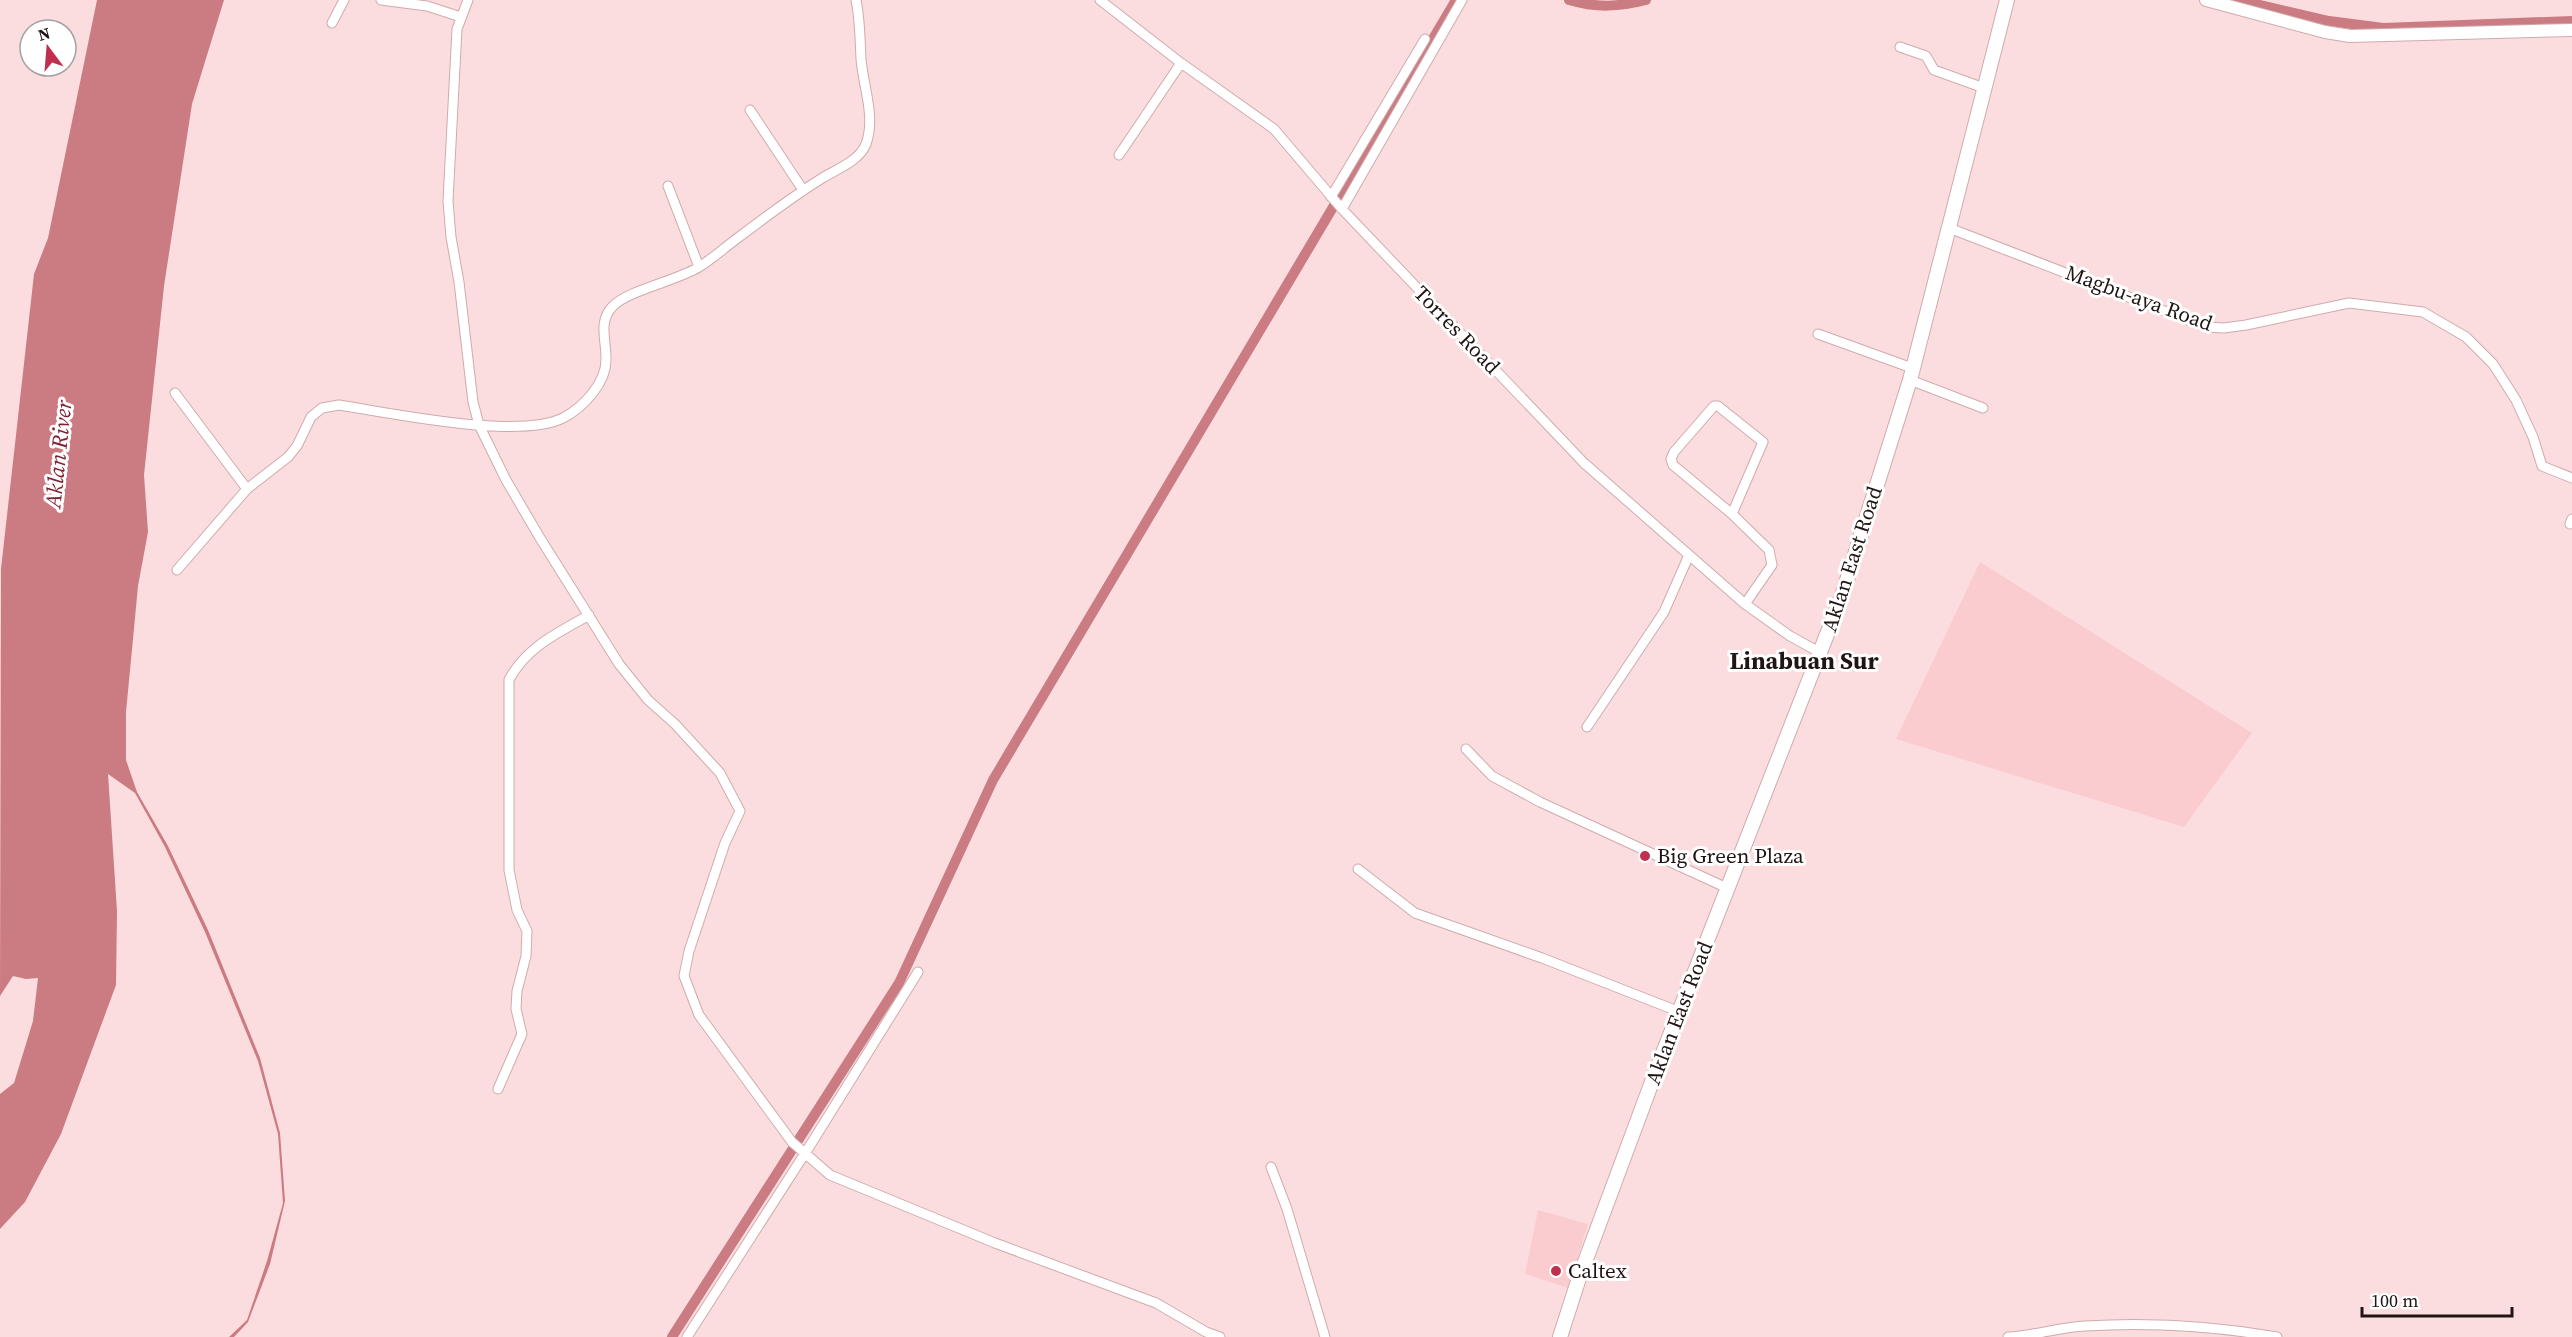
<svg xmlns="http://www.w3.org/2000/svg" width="2572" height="1337" font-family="'Source Serif 4',serif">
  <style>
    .built { fill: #facccf }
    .water { fill: #cb7b82 }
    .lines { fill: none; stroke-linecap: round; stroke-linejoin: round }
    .canal { stroke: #cb7b82; stroke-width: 10 }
    .street-casing { stroke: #cfabad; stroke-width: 11 }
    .secondary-casing { stroke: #cfabad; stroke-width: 14 }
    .primary-casing { stroke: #cfabad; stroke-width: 16 }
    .street { stroke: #fff; stroke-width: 9 }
    .secondary { stroke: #fff; stroke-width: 12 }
    .primary { stroke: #fff; stroke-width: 14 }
    .poi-dot { fill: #c02f4d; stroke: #fff; stroke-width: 2 }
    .labels { text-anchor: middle; stroke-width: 6; stroke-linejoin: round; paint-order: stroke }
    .street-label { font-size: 21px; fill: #211415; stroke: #fff }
    .poi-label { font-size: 21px; fill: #211415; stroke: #fff; text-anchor: start }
    .water-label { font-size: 22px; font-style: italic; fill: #802133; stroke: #fff }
    .quarter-label { font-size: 24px; font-weight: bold; fill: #211415; stroke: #fff }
  </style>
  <rect width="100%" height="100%" fill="#fcdddf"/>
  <path class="built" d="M1980,562L2252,733L2184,827L1896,739Z
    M1538,1210L1588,1224L1568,1288L1525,1274Z"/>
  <path class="water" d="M97,0H224L192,104L164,286L144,475L148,532L138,586L133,639L126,712V760L137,792L168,846L208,930L260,1058L280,1133L285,1201L270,1264L248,1322L234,1337H229L247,1320L267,1261L283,1203L278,1134L258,1061L205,932L165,847L135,793L108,774L117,911L116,985L61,1134L25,1202L0,1229V1094L14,1083L33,1021L38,978L26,979L13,976L0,996L1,569L34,274L48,238Z"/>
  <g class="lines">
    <path class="canal" d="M1569,0C1596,8 1619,7 1646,0
      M2238,0L2329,21L2383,28L2572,21
      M672,1337L899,983L993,780L1456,0"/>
    <defs>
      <path id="street" d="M381,0L427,6L461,17
        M468,0L457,29L448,201L451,237L459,282L473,402L479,425L506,480L540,538L619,664L648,700L675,724L720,773L740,811L725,843L689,951L684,976L699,1015L792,1142L830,1175L995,1243L1156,1303L1206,1332L1220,1337
        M1100,0L1181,63L1274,129L1342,209L1584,463L1745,604L1790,636L1821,653
        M332,23L344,0
        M1900,47L1926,56L1934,70L1984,88
        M750,110L803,190
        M1119,155L1181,63
        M668,186L699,267
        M1331,197L1425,39
        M1342,209L1462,0
        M1949,228L2206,327L2224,328L2246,325L2349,303L2423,312L2466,337L2493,364L2516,400L2533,437L2542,466L2572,478
        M1818,334L1912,368
        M1910,380L1983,408
        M175,393L247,489
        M1732,514L1763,442L1718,406H1714L1674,452L1671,459L1673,465L1732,514L1769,550L1772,565L1745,604
        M2570,524L2572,519
        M177,570L247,489L288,457L297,446L311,417L322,408L339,405C391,413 519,440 563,418C584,407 607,382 606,358C606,339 598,321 613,306C629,290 676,281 699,267C712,259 723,249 735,240C764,218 793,196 824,177C838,169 860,160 866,144C876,117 863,86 861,59C860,39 860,19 856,0
        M1587,727L1664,612L1689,555
        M1466,749L1492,776L1540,802L1727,888
        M1358,869L1415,913L1542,958L1680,1012
        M498,1089L522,1034L516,1009L517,991L526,956L527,931L517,910L509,870V680C526,647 558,633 589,615
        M1271,1167L1287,1209L1325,1337
        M687,1337L811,1144L918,972
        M2008,1337C2034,1336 2060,1327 2085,1326C2150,1322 2214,1326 2277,1337"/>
      <path id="secondary" d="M2206,0L2325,32L2350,36L2572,30"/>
      <path id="primary" d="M1560,1337L1579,1278L1656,1071L1842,596L1910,380L2007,0"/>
    </defs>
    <use href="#street" class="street-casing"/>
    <use href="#secondary" class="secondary-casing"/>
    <use href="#primary" class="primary-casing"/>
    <use href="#street" class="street"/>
    <use href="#secondary" class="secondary"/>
    <use href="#primary" class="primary"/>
  </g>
  <g class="poi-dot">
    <circle cx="1645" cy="856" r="6"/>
    <circle cx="1556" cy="1271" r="6"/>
  </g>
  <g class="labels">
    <g class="street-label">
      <text transform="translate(2139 298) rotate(20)" y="7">Magbu-aya Road</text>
      <text transform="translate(1457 330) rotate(46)" y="7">Torres Road</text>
      <text transform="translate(1852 559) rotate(-72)" y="7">Aklan East Road</text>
      <text transform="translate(1679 1013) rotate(-69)" y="7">Aklan East Road</text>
    </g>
    <g class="poi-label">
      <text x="1657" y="863">Big Green Plaza</text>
      <text x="1568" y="1278">Caltex</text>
    </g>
    <g class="water-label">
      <text transform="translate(58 454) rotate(-84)" y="8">Aklan River</text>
    </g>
    <g class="quarter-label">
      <text x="1804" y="669">Linabuan Sur</text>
    </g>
  </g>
  <g transform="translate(48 48) rotate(344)"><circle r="28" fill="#ffffff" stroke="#a6a1a1" stroke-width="1.5"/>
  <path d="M0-4.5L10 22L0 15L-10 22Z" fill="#c02f4d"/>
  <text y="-9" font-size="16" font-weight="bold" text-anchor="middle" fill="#211415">N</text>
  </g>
  <path d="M2362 1307v9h150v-9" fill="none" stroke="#211415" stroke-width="3"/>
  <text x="2371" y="1307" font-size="18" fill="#211415" stroke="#ffffff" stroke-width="4.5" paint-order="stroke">100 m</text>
</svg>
